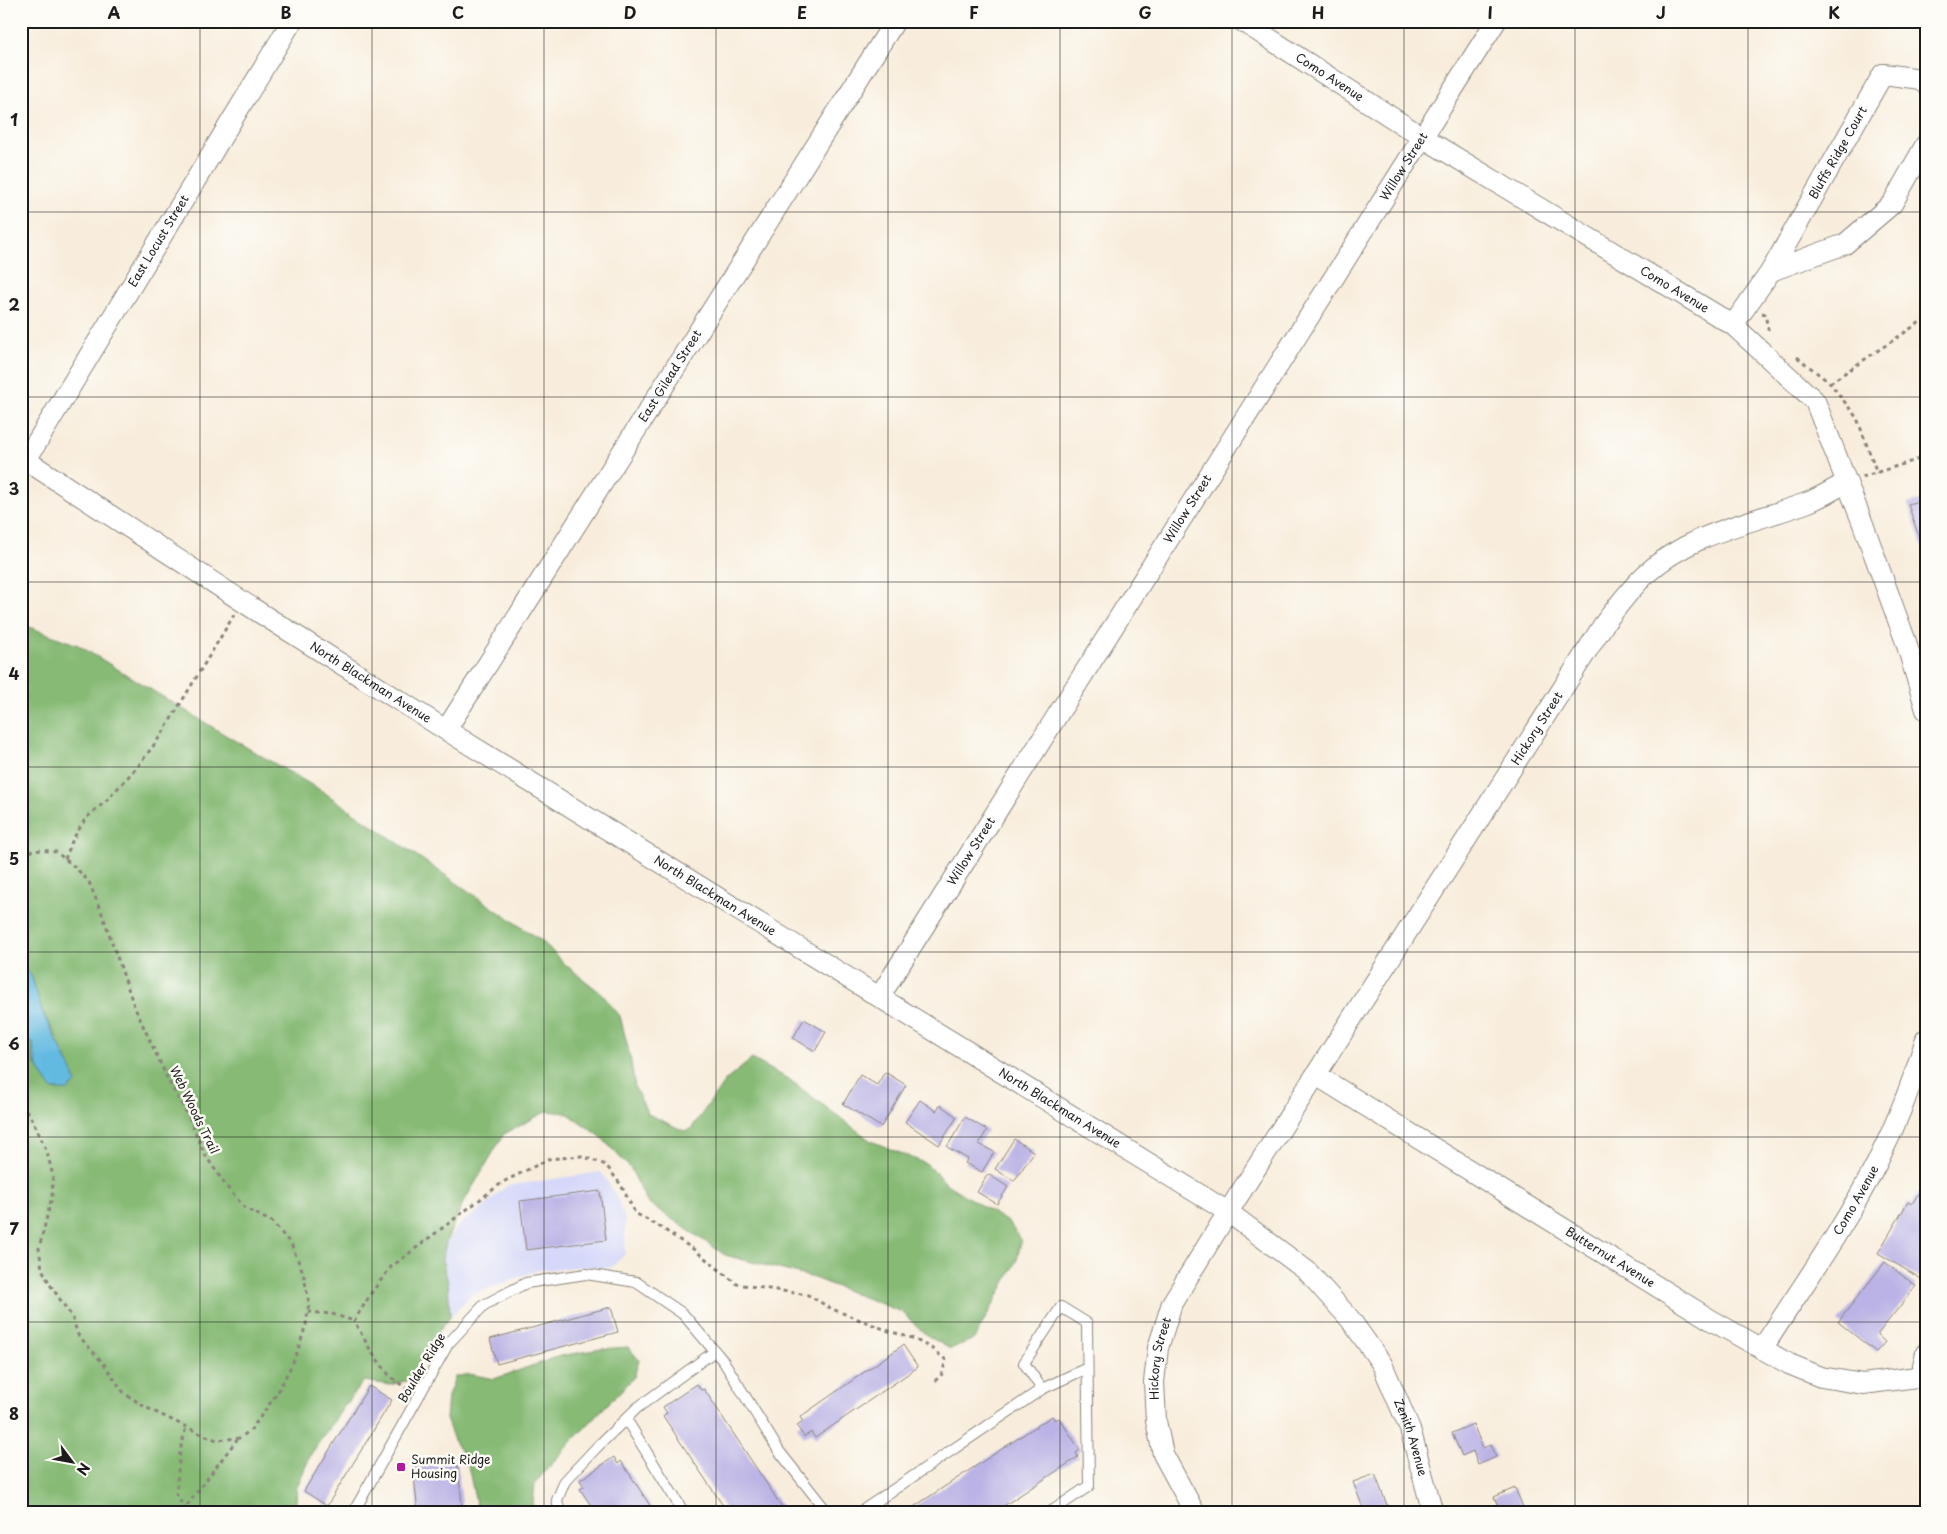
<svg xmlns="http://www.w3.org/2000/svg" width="1947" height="1534" font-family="'Playpen Sans',sans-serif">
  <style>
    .built { fill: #d5d8f9 }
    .forest { fill: #86ba75; stroke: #516b48 }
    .water { fill: #64bae1; stroke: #406b7e }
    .building { fill: #bbb3e5 }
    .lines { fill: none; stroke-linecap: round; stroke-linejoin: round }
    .lane-casing { stroke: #8a847c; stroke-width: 12 }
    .street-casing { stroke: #8a847c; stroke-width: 22 }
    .path { stroke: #8a847c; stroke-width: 3; stroke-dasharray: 4 4; stroke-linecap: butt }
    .lane { stroke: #fff; stroke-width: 10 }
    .street { stroke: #fff; stroke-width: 20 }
    .grid { fill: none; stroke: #1c1c1c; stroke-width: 1; stroke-opacity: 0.55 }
    .poi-dot { fill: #b5179e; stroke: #fdfcf7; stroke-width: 2 }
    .labels { text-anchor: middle; stroke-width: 5; stroke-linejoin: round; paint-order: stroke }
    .street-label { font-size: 12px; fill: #1c1c1c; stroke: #fdfcf7 }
    .poi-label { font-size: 12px; fill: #1c1c1c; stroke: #fdfcf7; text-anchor: start }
    .neatline { fill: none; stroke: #1c1c1c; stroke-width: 2 }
    .grid-label { font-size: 16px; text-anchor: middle; font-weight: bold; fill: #1c1c1c }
  </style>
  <rect width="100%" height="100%" fill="#fdfcf7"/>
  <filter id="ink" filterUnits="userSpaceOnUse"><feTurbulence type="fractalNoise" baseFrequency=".02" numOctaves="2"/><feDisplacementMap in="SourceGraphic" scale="10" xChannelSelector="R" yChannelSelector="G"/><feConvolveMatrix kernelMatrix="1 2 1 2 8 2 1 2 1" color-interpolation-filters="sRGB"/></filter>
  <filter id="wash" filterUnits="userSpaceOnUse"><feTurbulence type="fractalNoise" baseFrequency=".0096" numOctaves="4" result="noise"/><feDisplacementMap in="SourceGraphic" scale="20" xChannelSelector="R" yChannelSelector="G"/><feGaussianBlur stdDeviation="1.12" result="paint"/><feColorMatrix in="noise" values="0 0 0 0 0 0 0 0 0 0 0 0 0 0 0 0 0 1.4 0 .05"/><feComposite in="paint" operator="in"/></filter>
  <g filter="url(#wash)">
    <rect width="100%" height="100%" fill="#f8eddc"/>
    <path class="built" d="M601,1172L617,1197L625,1220V1254L611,1268L577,1267L538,1270L471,1295L450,1317L448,1282L442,1260L446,1242L461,1223L481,1210L506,1186Z"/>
    <path class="forest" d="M29,627L78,645L227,736L322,791L543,942L567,966L602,994L620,1016L630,1056L635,1088L648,1114L684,1131L691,1129L725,1081L752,1059L790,1080L871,1141L927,1164L948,1185L1009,1223L1021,1240L1017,1261L974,1339L950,1349L925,1334L902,1312L814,1278L725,1255L647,1202L631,1169L600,1136L567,1113L547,1111L504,1134L462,1205L446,1242L442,1260L448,1282L450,1317L429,1344L409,1380L390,1385L364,1381L350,1398L311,1454L297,1487L295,1513H21V1038L33,1043V1058L36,1066L57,1038L42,1011L31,975L21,967V629Z
      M628,1347L639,1360L634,1377L572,1441L535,1483L532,1513H478L467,1461L455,1443L446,1419L448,1396L455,1377L469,1374L494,1379L560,1356L601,1349Z"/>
    <path class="water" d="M21,967L25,968L31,975L42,1011L73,1073L76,1083L68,1090H53C41,1072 33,1066 33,1043L21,1038Z"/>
    <g id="blocks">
      <path class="building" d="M1926,499V555H1925L1908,504Z
        M804,1019L826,1032L815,1051L793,1038Z
        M885,1072L906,1085L881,1127L843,1104L860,1075L877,1085Z
        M920,1100L936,1111L940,1105L957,1117L939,1145L905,1122Z
        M965,1117L987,1130L979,1144L994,1152L982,1172L965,1163L968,1159L947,1147Z
        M1014,1139L1034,1152L1014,1181L995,1169Z
        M988,1174L1008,1187L997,1204L977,1192Z
        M1921,1189L1926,1192V1257L1923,1261L1926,1262V1275L1923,1280L1878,1253L1908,1202L1912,1204Z
        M600,1191L606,1240L526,1250L520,1201Z
        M1885,1262L1916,1286L1877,1335L1885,1342L1876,1352L1838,1322Z
        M611,1307L618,1332L497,1364L490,1339Z
        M903,1345L918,1367L815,1438L811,1432L804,1437L797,1426L803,1422L800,1417Z
        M697,1384L701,1390L704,1389L786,1513H728L663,1416L667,1413L663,1407Z
        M369,1386L392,1400L327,1506L304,1491Z
        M1052,1416L1055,1420L1059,1418L1080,1450L1076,1453L1078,1457L993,1513H915L912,1508Z
        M1473,1424L1483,1448L1490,1445L1496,1457L1478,1465L1473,1451L1462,1456L1452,1433Z
        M614,1457L618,1464L621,1461L655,1513H596L580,1489L584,1487L580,1480Z
        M457,1461L463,1513H418L413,1467Z
        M1375,1474L1390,1513H1365L1353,1482Z
        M1515,1488L1523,1507L1509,1513H1501L1494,1497Z"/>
    </g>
  </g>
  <g filter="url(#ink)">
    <use href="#blocks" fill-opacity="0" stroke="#8a847c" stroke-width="1"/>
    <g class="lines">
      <defs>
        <path id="lane" d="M626,1419L684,1513
          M353,1513L448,1344L484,1305L526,1283L586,1274L636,1282L683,1314L724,1362L779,1451L828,1513
          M560,1513L557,1500L565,1481L596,1448L637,1408L715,1351
          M859,1513L1042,1389
          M1049,1513L1089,1486L1087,1323L1061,1307L1024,1363L1042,1389L1087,1368"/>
        <g id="street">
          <path id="s1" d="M1242,21L1422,137L1733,325L1815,401L1863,524L1906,642L1926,710"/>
          <path d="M1771,271L1845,244L1892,204L1926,144"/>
          <path id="s2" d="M1733,325L1771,271L1883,74L1921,79L1926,85"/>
          <path id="s3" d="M21,457L257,611L446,730L1228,1212L1307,1271L1350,1319L1382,1364L1410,1429L1433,1513"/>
          <path id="s4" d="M26,460L292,21"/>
          <path id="s5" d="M446,730L895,21"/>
          <path id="s6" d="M880,996L1496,21"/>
          <path id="s7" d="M1316,1075L1711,1320L1789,1364L1821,1377L1863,1384L1924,1376"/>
          <path id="s8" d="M1762,1349C1801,1288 1844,1228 1877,1163C1897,1123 1913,1082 1926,1039"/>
          <path d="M1926,1353L1923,1365L1926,1379"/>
          <path id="s9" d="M1195,1513L1163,1454L1156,1421L1154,1382L1158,1348L1172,1303L1228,1212L1604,624C1617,607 1630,589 1646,574C1690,533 1751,523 1806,503C1820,498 1834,489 1847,482"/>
        </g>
      </defs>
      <use href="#lane" class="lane-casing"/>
      <use href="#street" class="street-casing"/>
      <path class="path" d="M1762,313L1765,314L1769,334
        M1797,357L1830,383L1857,418L1877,473
        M1830,383L1926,318
        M1862,477L1926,457
        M21,853L41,850L56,852L76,868L89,882L103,916L134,1006L169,1082L190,1119L204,1153L226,1186L245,1208L272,1222L291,1244L303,1272L309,1303L306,1325L295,1358L278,1392L250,1431L239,1438L217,1440L201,1434L145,1407L124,1393L104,1364L78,1335L72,1317L51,1286L42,1269L39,1248L52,1197L53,1176L47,1152L35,1125L21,1101
        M65,859L73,839L86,818L106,801L139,765L162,734L234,615
        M308,1312L332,1314L354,1321
        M408,1390L389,1375L371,1351L354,1321L372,1292L391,1267L503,1182L549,1159L582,1156L606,1165L621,1185L635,1213L660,1227L696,1251L737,1284L808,1295L832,1309L889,1331L912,1338L931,1348L946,1360L942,1374L932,1384
        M185,1510L176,1493L180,1451L186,1427
        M184,1513L188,1504L238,1438"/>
      <use href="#lane" class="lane"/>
      <use href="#street" class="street"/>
    </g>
  </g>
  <path class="grid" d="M200,21V1513M372,21V1513M544,21V1513M716,21V1513M888,21V1513M1060,21V1513M1232,21V1513M1404,21V1513M1575,21V1513M1748,21V1513M21,212H1926M21,397H1926M21,582H1926M21,767H1926M21,952H1926M21,1137H1926M21,1322H1926"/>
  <rect class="poi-dot" x="396" y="1462" width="10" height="10" rx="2.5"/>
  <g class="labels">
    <g class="street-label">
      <text dy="4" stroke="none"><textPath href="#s1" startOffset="104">Como Avenue</textPath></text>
      <text dy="4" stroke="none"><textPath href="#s2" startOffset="202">Bluffs Ridge Court</textPath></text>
      <text dy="4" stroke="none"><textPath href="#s6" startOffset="981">Willow Street</textPath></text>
      <text dy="4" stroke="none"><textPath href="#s4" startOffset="256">East Locust Street</textPath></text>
      <text dy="4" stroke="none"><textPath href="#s1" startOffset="509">Como Avenue</textPath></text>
      <text dy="4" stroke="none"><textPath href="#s5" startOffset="419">East Gilead Street</textPath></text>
      <text dy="4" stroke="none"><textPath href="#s6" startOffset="576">Willow Street</textPath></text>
      <text dy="4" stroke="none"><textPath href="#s3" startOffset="416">North Blackman Avenue</textPath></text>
      <text dy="4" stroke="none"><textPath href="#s9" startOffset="902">Hickory Street</textPath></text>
      <text dy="4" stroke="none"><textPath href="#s6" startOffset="171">Willow Street</textPath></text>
      <text dy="4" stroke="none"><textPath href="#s3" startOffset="821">North Blackman Avenue</textPath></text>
      <text dy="4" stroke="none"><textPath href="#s3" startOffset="1226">North Blackman Avenue</textPath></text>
      <text transform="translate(194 1110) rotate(64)" y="4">Web Woods Trail</text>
      <text dy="4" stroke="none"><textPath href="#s8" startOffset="176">Como Avenue</textPath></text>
      <text dy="4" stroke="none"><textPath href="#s7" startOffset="346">Butternut Avenue</textPath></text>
      <text dy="4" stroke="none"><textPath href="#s9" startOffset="164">Hickory Street</textPath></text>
      <text transform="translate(422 1368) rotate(-59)" y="4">Boulder Ridge</text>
      <text dy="4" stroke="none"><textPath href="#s3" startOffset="1721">Zenith Avenue</textPath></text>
    </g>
    <g class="poi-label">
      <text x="411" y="1464">Summit Ridge<tspan x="411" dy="14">Housing</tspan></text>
    </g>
  </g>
  <rect width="1947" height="1534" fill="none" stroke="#fdfcf7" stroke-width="55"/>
  <g transform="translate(72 1462) rotate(122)" stroke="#fdfcf7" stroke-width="4" paint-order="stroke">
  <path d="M0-4L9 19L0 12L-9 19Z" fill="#1c1c1c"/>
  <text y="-8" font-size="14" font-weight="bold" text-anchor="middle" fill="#1c1c1c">N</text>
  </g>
  <rect x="28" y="28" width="1892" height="1478" class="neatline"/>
  <g class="grid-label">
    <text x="114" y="19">A</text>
    <text x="286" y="19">B</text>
    <text x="458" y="19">C</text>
    <text x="630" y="19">D</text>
    <text x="802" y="19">E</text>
    <text x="974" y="19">F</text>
    <text x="1145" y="19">G</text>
    <text x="1318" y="19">H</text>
    <text x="1490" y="19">I</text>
    <text x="1661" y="19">J</text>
    <text x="1834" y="19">K</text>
    <text x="14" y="126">1</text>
    <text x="14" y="311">2</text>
    <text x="14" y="495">3</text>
    <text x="14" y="680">4</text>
    <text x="14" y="865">5</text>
    <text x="14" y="1050">6</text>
    <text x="14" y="1235">7</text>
    <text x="14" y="1420">8</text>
  </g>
</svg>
